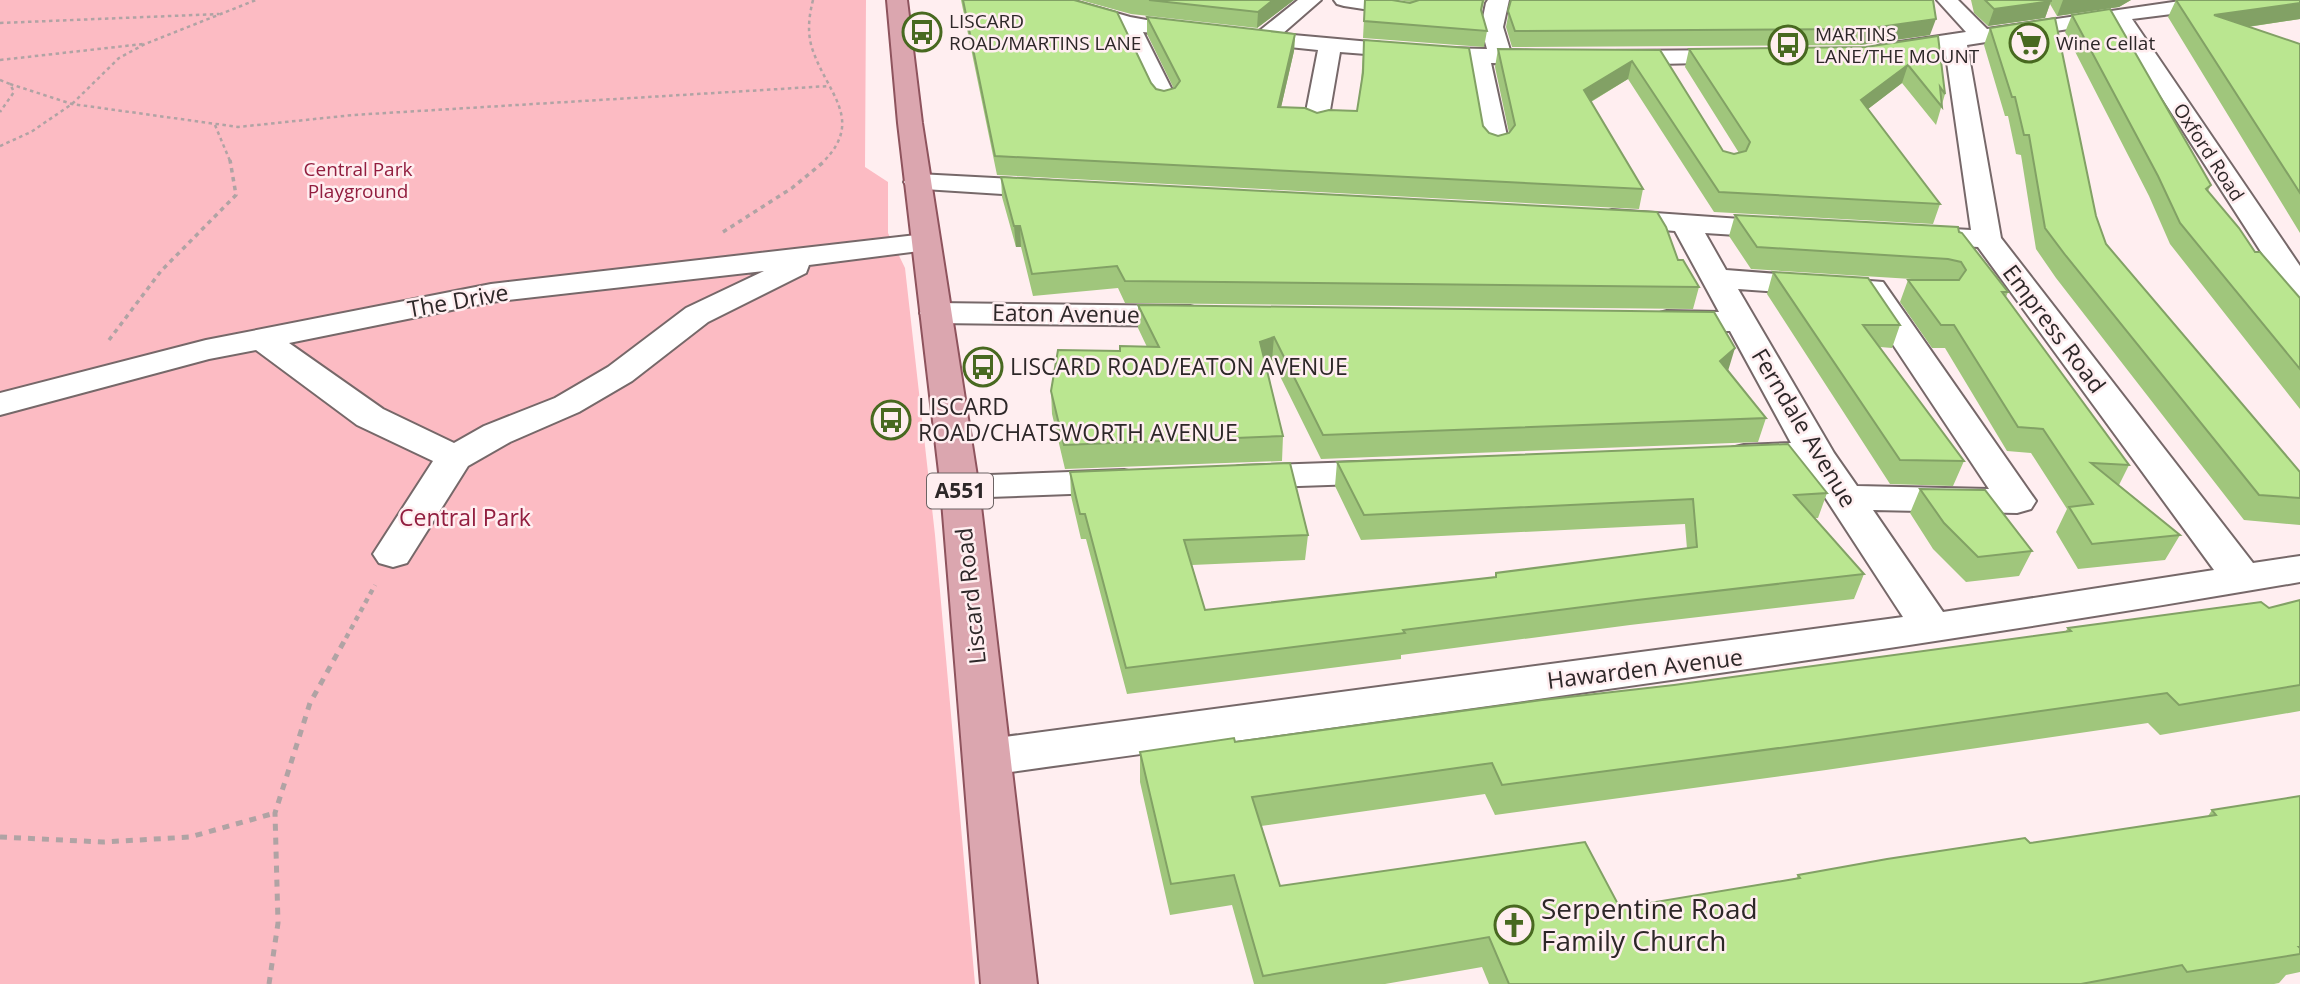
<svg xmlns="http://www.w3.org/2000/svg" width="2300" height="984" font-family="'Open Sans',sans-serif">
  <style>
    .green { fill: #fcbbc3 }
    .lines { fill: none; stroke-linecap: round; stroke-linejoin: round }
    .minor-casing { stroke: #766869; stroke-width: 4 }
    .major-casing { stroke: #8e535d; stroke-width: 4 }
    .path-far3 { stroke: #b0a3a4; stroke-width: 2.5; stroke-dasharray: 3.5 3.5; stroke-linecap: butt }
    .path-far2 { stroke: #b0a3a4; stroke-width: 3.5; stroke-dasharray: 4.5 4.5; stroke-linecap: butt }
    .path-far1 { stroke: #b0a3a4; stroke-width: 4.5; stroke-dasharray: 5 5; stroke-linecap: butt }
    .path { stroke: #b0a3a4; stroke-width: 5; stroke-dasharray: 7 7; stroke-linecap: butt }
    .minor { fill: #fff; fill-rule: evenodd }
    .major { fill: #dba6af; fill-rule: evenodd }
    .wall { fill: #a0c67c }
    .shaded-wall { fill: #82a165 }
    .building { fill: #bae690; stroke: #82a165; stroke-width: 2 }
    .labels { text-anchor: middle; stroke-width: 5; stroke-linejoin: round; paint-order: stroke }
    .far-poi-label { font-size: 19px; fill: #2d2728; stroke: #ffeef0; text-anchor: start }
    .far-street-label { font-size: 19px; fill: #2d2728; stroke: #ffeef0 }
    .far-park-label { font-size: 19px; fill: #921e3f; stroke: #ffeef0 }
    .shield { fill: #ffeef0; stroke: #6c6364; stroke-width: 2 }
    .shield-label { font-size: 21px; font-weight: bold; fill: #2d2728 }
    .street-label { font-size: 23px; fill: #2d2728; stroke: #ffeef0 }
    .poi-label { font-size: 23px; fill: #2d2728; stroke: #ffeef0; text-anchor: start }
    .park-label { font-size: 23px; fill: #921e3f; stroke: #ffeef0 }
    .near-poi-label { font-size: 28px; fill: #2d2728; stroke: #ffeef0; text-anchor: start }
  </style>
  <rect width="100%" height="100%" fill="#ffeef0"/>
  <path class="green" d="M0,0H866L865,167L888,182V233L905,268L935,535L975,984H0Z"/>
  <g class="lines">
    <defs>
      <path id="minor" d="M1039,0H1071L1130,17L1163,23L1258,32L1298,0H1321L1282,34L1437,48L1487,49L1481,27L1486,3L1488,0H1509L1503,27L1510,50L1558,52L1561,57L1558,62L1550,64L1491,63L1509,145L1505,150L1496,153L1487,150L1483,145L1469,62L1340,52L1328,122L1325,127L1316,129L1307,127L1304,122L1318,50L1143,32L1177,100L1173,105L1165,107L1157,105L1153,100L1119,27L1042,4Z
        M1334,0H1384L1416,6L1419,10L1416,14L1409,16L1344,6L1337,4Z
        M1937,0H1958L1987,29L2187,0H2245L2242,4L2235,6L2132,19L2300,266V298L2289,296L2285,289L2113,22L1967,45L2001,238L2253,563L2300,556V582C1865,657 1427,714 989,775L972,770L965,757L972,744L989,739L1903,617L1804,465L1744,467L1731,464L1725,456L1731,448L1744,445L1791,443L1730,331H1667L1656,328L1651,321L1656,314L1667,311L1719,312L1675,231L1602,225L1598,219L1602,213L1612,210L1796,223L1800,229L1796,235L1786,238L1705,233L1726,270L1883,282L2036,501L2031,509L2017,513L1873,510L1943,612L2214,570L1978,247L1906,242L1901,236L1906,230L1916,227L1971,230L1945,48L1886,58L1878,56L1875,51L1878,46L1886,44L1966,32ZM1738,289L1862,298L1989,489L1857,486L1834,453Z
        M1739,50L1747,52L1750,57L1747,62L1613,65L1605,63L1602,58L1605,53L1613,51Z
        M918,174L1052,181L1062,183L1066,189L1062,195L1052,197L908,188L904,182L908,176Z
        M925,234L935,237L940,243L935,249L809,265L806,273L708,322L632,381L579,412L510,442L468,466L407,563L393,567L379,563L373,554L433,461L357,425L256,350L209,359L0,415V393L206,340L491,284ZM764,271L686,308L608,367L555,398L484,426L454,443L383,409L289,343L491,302Z
        M936,303L1190,306L1201,309L1206,316L1201,323L1190,326L936,323L925,320L920,313L925,306Z
        M1386,461L1399,464L1405,472L1399,480L1386,483L1240,488L1227,485L1221,477L1227,469L1240,466Z
        M1124,470L1137,473L1143,481L1137,489L1124,492L960,498L946,495L941,487L946,479L960,476Z"/>
      <path id="major" d="M887,0H907L922,123L979,489L1037,984H981L941,489L898,123Z"/>
    </defs>
    <use href="#minor" class="minor-casing"/>
    <use href="#major" class="major-casing"/>
    <path class="path-far3" d="M813,0C809,16 807,32 812,48C826,92 865,119 824,161
      M0,23L219,14
      M0,60L143,44
      M0,80L10,84L14,92L0,112
      M10,84L72,104L238,127L353,115L829,86
      M215,125L230,161
      M0,146L31,132L72,104L119,58L145,44L256,0"/>
    <path class="path-far2" d="M723,232L792,188L826,160
      M109,340L161,271L236,195L230,160"/>
    <path class="path-far1" d="M346,638L375,585"/>
    <path class="path" d="M0,837L103,842L190,837L275,813
      M269,984L278,923L275,813L310,703L347,636"/>
    <use href="#minor" class="minor"/>
    <use href="#major" class="major"/>
  </g>
  <path class="wall" d="M961,0H1074L1156,89L1164,91L1174,89L1147,34V17L1295,34L1294,51L1281,107L1317,113L1357,111L1361,82L1364,40L1483,126L1489,133L1498,136L1509,133L1495,67L1498,49L1660,50L1723,151L1734,154L1739,153L1685,67L1689,49L1866,47L1938,36L1945,94L1936,125L1902,83L1868,109L1940,204L1933,224L1714,212L1628,79L1591,102L1643,189L1639,209L997,175Z
    M1080,0H1294L1257,28L1131,14Z
    M1365,0L1411,2L1398,0H1485L1484,2L1481,13L1487,31L1484,47L1363,38Z
    M1511,0L1930,35L1860,45L1512,47L1506,27Z
    M1971,0H2131L2119,7L2057,16L2050,4L2045,18L1988,26L1974,13Z
    M2176,0L2300,19L2248,27L2300,44V233L2168,17Z
    M2072,15L2211,185L2208,191L2255,252L2300,298V409L2170,244L2149,196L2065,32Z
    M1990,28L2096,216L2106,244L2300,472V525L2244,520L2056,278L2036,249L2021,155L2016,154L2008,116H2005L1984,45Z
    M1001,177L1699,287L1693,309L1125,303L1118,288L1033,296L1021,247H1016L1002,197Z
    M1735,215L1959,232L2008,292L2006,297L2129,465L2119,485L2180,535L2165,560L2078,569L2056,532L2067,509L2031,453L2007,451L1945,348H1932L1900,302L1908,280H1928L1751,269L1729,236Z
    M1773,272L1900,325L1892,348L1880,347L1964,461L1953,486L1890,484L1767,294Z
    M1138,305L1728,371L1766,418L1758,442L1321,459L1272,360L1265,363L1283,436L1282,461L1065,469L1052,414L1051,391L1120,351L1147,347L1138,328Z
    M1337,462L1827,493L1818,518H1815L1864,574L1854,599L1630,625L1401,655V659L1127,694L1086,539H1081L1071,496L1070,472L1308,535L1305,560L1192,565L1205,610L1495,577L1496,573L1687,549L1685,524L1361,540L1335,486Z
    M1920,489L2032,551L2019,576L1966,582L1933,549L1910,513Z
    M2300,600V711L2160,735L2148,723L1826,770L1495,815L1485,794L1261,826L1280,886L1620,908L1796,879L1798,875L2030,843L2208,816L2212,810L2300,796V972L2286,975L2279,983L2274,984H1489L1482,967L1385,984H1254L1232,905L1170,915L1140,782V752L1235,742L1674,685L2065,632L2068,628L2269,608Z"/>
  <path class="shaded-wall" d="M1273,0H1294L1257,28L1258,12Z
    M2063,0H2131L2119,7L2057,16Z
    M2051,1L2045,18L1988,26L1994,9Z
    M2300,3V19L2206,33L2214,15Z
    M1936,19L1930,35L1860,45L1865,29Z
    M1295,34L1294,51L1277,125L1278,107Z
    M1632,61L1628,79L1580,108L1584,90Z
    M1908,65L1902,83L1855,119L1861,100Z
    M1014,226H1020L1021,247H1016Z
    M1274,337L1272,360L1259,365L1260,342Z
    M1735,348L1728,371L1713,384L1720,361Z"/>
  <path class="building" d="M963,0H1074L1117,12L1151,83L1156,89L1164,91L1175,88L1180,81L1147,17L1295,34L1278,107L1305,108L1317,113L1329,110L1357,111L1363,73L1364,40L1469,48L1483,126L1489,133L1498,136L1509,133L1515,125L1498,49L1660,50L1723,151L1734,154L1746,151L1750,142L1689,49L1866,47L1938,36L1945,94L1940,87L1942,107L1908,65L1861,100L1940,204L1719,192L1632,61L1584,90L1643,189L995,156Z
    M1149,0H1273L1258,12Z
    M1365,0H1392L1410,3L1419,0H1483L1481,10L1487,31L1364,21Z
    M1511,0H1933L1936,19L1865,29L1515,31L1508,11Z
    M1985,0H2051V1L1994,9Z
    M2176,0H2300V3L2214,15L2300,44V193Z
    M2110,9L2211,185L2206,189L2239,228L2255,252H2260L2300,298V369L2180,223L2158,176L2072,15Z
    M2055,18L2096,216L2106,244L2300,472V498L2259,495L2066,256L2045,228L2029,135H2024L2015,97H2012L1990,28Z
    M1001,177L1657,212L1666,227L1678,260H1683L1699,287L1125,281L1117,266L1032,274L1020,226H1014Z
    M1735,215L1958,227L1959,232L1962,233L2008,292H2002L2129,465L2091,463L2180,535L2092,544L2069,507L2093,504L2043,429L2018,427L1954,325H1941L1908,280H1959L1966,270L1961,262L1948,259L1757,247Z
    M1773,272L1868,278L1900,325H1863L1964,461L1900,460Z
    M1138,305L1714,312L1735,348L1720,361L1766,418L1323,435L1274,337L1260,342L1283,436L1064,445L1051,391L1058,350L1120,351V346L1159,347Z
    M1788,444L1827,493L1794,495L1864,574L1637,600L1403,630L1405,633L1126,668L1085,514H1080L1070,472L1290,463L1308,535L1184,540L1205,610L1496,577V573L1697,547L1693,499L1364,515L1337,462Z
    M1920,489L1985,490L2032,551L1978,557L1944,523Z
    M2300,600V685L2179,705L2167,693L1839,740L1502,785L1492,763L1252,797L1280,886L1585,842L1620,908L1800,878L1798,875L1887,859L2025,838L2030,843L2216,815L2212,810L2300,796V947H2299L2300,948V954L2187,972L2182,965L2081,984H1509L1489,937L1263,976L1234,875L1171,884L1140,752L1234,738L1235,742L1542,700L1674,685L2071,631L2068,628L2261,602L2269,608Z"/>
  <defs>
    <symbol id="bus-ring" viewBox="-11 -11 22 22"><circle r="9.5" fill="#ffeef0" stroke="#486920" stroke-width="1.5"/><path d="M-5-6H5V4H4V6H2V4H-2V6H-4V4H-5ZM-3.5-4V0h7V-4ZM-3.5 1.2v1.5H-2V1.2ZM2 1.2v1.5H3.5V1.2Z" fill="#486920"/></symbol>
    <symbol id="supermarket-ring" viewBox="-11 -11 22 22"><circle r="9.5" fill="#ffeef0" stroke="#486920" stroke-width="1.5"/><path d="M-6-5.5h2.5l.6 2H6L4.5 2H-2.5L-4.4-4H-6ZM-1.5 3.2a1.3 1.3 0 1 0 .1 0ZM3 3.2a1.3 1.3 0 1 0 .1 0Z" fill="#486920"/></symbol>
    <symbol id="church-ring" viewBox="-11 -11 22 22"><circle r="9.5" fill="#ffeef0" stroke="#486920" stroke-width="1.5"/><path d="M-1.2-6h2.4v3.5h3.3v2.4h-3.3V6h-2.4V-.1h-3.3v-2.4h3.3Z" fill="#486920"/></symbol>
  </defs>
  <g fill-rule="evenodd">
    <use href="#bus-ring" x="900" y="10" width="44" height="44"/>
    <use href="#supermarket-ring" x="2007" y="21" width="44" height="44"/>
    <use href="#bus-ring" x="1766" y="23" width="44" height="44"/>
    <use href="#bus-ring" x="961" y="345" width="44" height="44"/>
    <use href="#bus-ring" x="869" y="398" width="44" height="44"/>
    <use href="#church-ring" x="1492" y="903" width="44" height="44"/>
  </g>
  <g class="labels">
    <g class="far-poi-label">
      <text x="949" y="28">LISCARD<tspan x="949" dy="22">ROAD/MARTINS LANE</tspan></text>
      <text x="1815" y="41">MARTINS<tspan x="1815" dy="22">LANE/THE MOUNT</tspan></text>
      <text x="2056" y="50">Wine Cellat</text>
    </g>
    <g class="far-street-label">
      <text transform="translate(2209 152) rotate(57)" y="7">Oxford Road</text>
    </g>
    <g class="far-park-label">
      <text x="358" y="176">Central Park<tspan x="358" dy="22">Playground</tspan></text>
    </g>
    <rect class="shield" x="927" y="473.5" width="66" height="35" rx="5"/>
    <g class="shield-label">
      <text x="960" y="498">A551</text>
    </g>
    <g class="street-label">
      <text transform="translate(458 301) rotate(-10)" y="8">The Drive</text>
      <text transform="translate(1066 314) rotate(1)" y="8">Eaton Avenue</text>
      <text transform="translate(2054 329) rotate(53)" y="8">Empress Road</text>
      <text transform="translate(1804 428) rotate(59)" y="8">Ferndale Avenue</text>
      <text transform="translate(971 596) rotate(-96)" y="8">Liscard Road</text>
      <text transform="translate(1645 669) rotate(-7)" y="8">Hawarden Avenue</text>
    </g>
    <g class="poi-label">
      <text x="1010" y="375">LISCARD ROAD/EATON AVENUE</text>
      <text x="918" y="415">LISCARD<tspan x="918" dy="26">ROAD/CHATSWORTH AVENUE</tspan></text>
    </g>
    <g class="park-label">
      <text x="465" y="526">Central Park</text>
    </g>
    <g class="near-poi-label">
      <text x="1541" y="919">Serpentine Road<tspan x="1541" dy="32">Family Church</tspan></text>
    </g>
  </g>
</svg>
